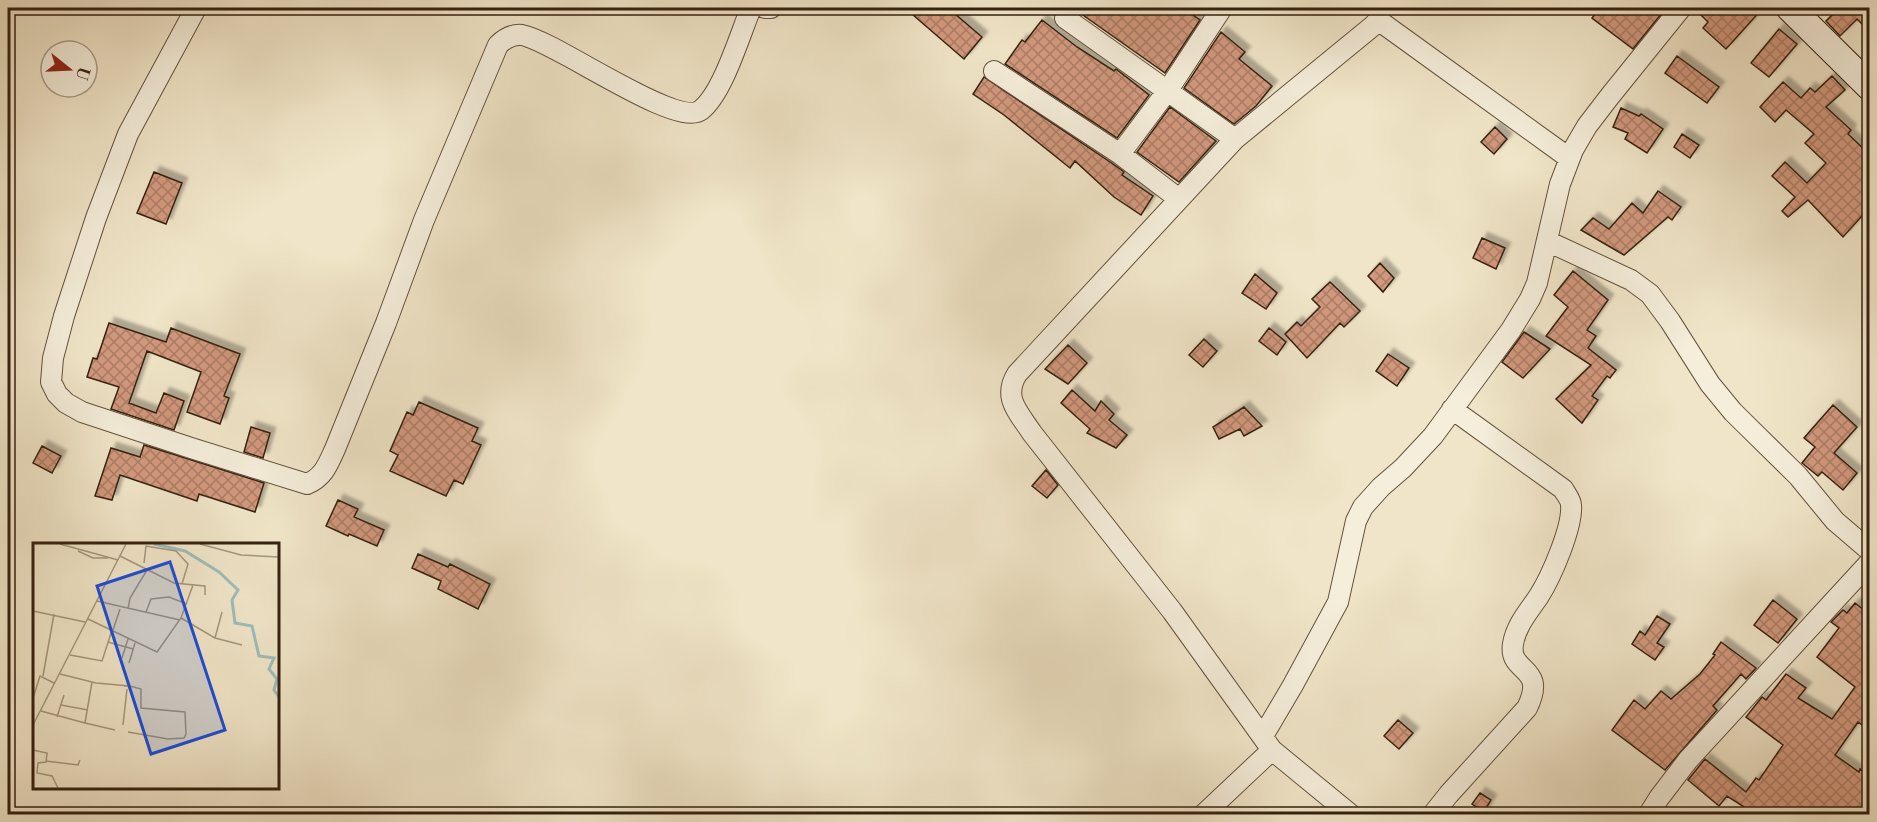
<svg xmlns="http://www.w3.org/2000/svg" width="1877" height="822" font-family="'Libre Bodoni',serif">
  <style>
    .building { fill: url(#building-cross-hatch); stroke: #352110; stroke-width: 1.5; filter: url(#shadow) }
    .lines { fill: none; stroke-linecap: round; stroke-linejoin: round }
    .minor-casing { stroke: #64523e; stroke-width: 22 }
    .secondary-casing { stroke: #352110; stroke-width: 29 }
    .minor { stroke: #f5eedb; stroke-width: 20 }
    .secondary { stroke: #f5eedb; stroke-width: 27 }
    .inset-river { fill: none; stroke: #9dbdbd; stroke-width: 3 }
    .inset-road { fill: none; stroke: #a5977e; stroke-width: 1.5 }
    .view { fill: #1d4ed8; fill-opacity: 0.15; stroke: #1d4ed8; stroke-width: 3 }
    .inset-edge { fill: none; stroke: #352110; stroke-width: 3 }
  </style>
  <defs>
    <pattern id="building-cross-hatch" width="8" height="8" patternUnits="userSpaceOnUse" patternTransform="scale(1.5)"><rect width="8" height="8" fill="#d2987d"/><path d="M0 0l8 8M0 8l8-8" fill="none" stroke="#ab7c65"/></pattern>
    <filter id="shadow"><feDropShadow dx="5.5" dy="-5.5" stdDeviation="1.5" flood-color="#0004"/></filter>
  </defs>
  <rect width="100%" height="100%" fill="#f0e5c8"/>
  <filter id="stains"><feTurbulence type="fractalNoise" baseFrequency=".00333" numOctaves="4"/><feColorMatrix values="0 0 0 0 .2 0 0 0 0 .09 0 0 0 0 .02 0 0 0 .5 -.17"/></filter>
  <radialGradient id="worn" r=".72"><stop offset=".6" stop-color="#630" stop-opacity="0"/><stop offset="1" stop-color="#630" stop-opacity=".3"/></radialGradient>
  <path class="building" d="M919,8H948L982,37L964,59L913,15Z
    M1073,8H1183L1200,20L1165,73Z
    M1600,8H1666L1633,49L1592,18Z
    M1694,8H1763L1726,49L1703,28L1708,22Z
    M1839,8H1869V31L1857,19L1840,36L1826,21Z
    M1042,20L1077,47L1114,71L1116,69L1149,95L1117,138L1005,64L1022,40L1025,42Z
    M1779,29L1797,44L1769,77L1751,63Z
    M1221,32L1245,52L1239,59L1272,86L1256,106L1234,124L1184,88Z
    M1677,56L1719,87L1707,103L1665,73Z
    M1832,76L1845,90L1826,107L1851,130L1848,134L1869,154V208L1843,237L1808,200L1788,217L1782,211L1795,197L1772,176L1785,162L1807,183L1826,163L1805,143L1814,134L1786,110L1775,122L1760,107L1783,82L1801,98L1810,88L1815,92Z
    M984,77L1113,164L1124,172L1122,175L1153,196L1141,215L1114,197L1075,161L1070,168L1004,115L973,94Z
    M1170,107L1216,141L1179,182L1137,152Z
    M1621,108L1639,116L1641,114L1663,129L1647,153L1625,139L1628,133L1613,127Z
    M1495,127L1507,139L1494,154L1481,142Z
    M1682,134L1699,145L1690,158L1674,147Z
    M154,172L182,183L166,224L137,213Z
    M1658,191L1681,207L1672,220L1668,217L1624,255L1581,230L1593,218L1609,229L1632,203L1643,213Z
    M1482,238L1505,248L1496,269L1473,258Z
    M1380,263L1394,278L1383,292L1368,276Z
    M1573,271L1608,300L1587,330L1596,336L1588,348L1616,370L1610,378L1607,376L1592,396L1598,400L1582,423L1556,399L1591,365L1546,336L1568,307L1554,295Z
    M1255,274L1277,293L1266,309L1242,293Z
    M1330,282L1360,311L1344,327L1340,323L1307,358L1285,334L1297,322L1301,326L1320,307L1312,299Z
    M109,323L166,342L171,328L240,354L224,396L229,398L220,424L187,412L201,372L147,351L129,403L156,413L164,393L184,401L174,430L111,409L119,387L87,377L93,358L97,359Z
    M1269,328L1286,342L1277,355L1259,341Z
    M1524,332L1550,349L1523,378L1502,362Z
    M1204,339L1217,351L1203,367L1189,355Z
    M1068,345L1087,363L1068,384L1045,369Z
    M1388,354L1409,368L1397,386L1376,371Z
    M1072,390L1095,411L1101,401L1114,414L1109,420L1127,435L1116,448L1087,433L1090,429L1061,403Z
    M419,402L478,428L472,441L481,445L463,484L454,480L446,496L390,471L398,455L390,451L407,412L413,415Z
    M1833,405L1857,427L1834,453L1857,473L1843,490L1822,472L1818,476L1802,463L1815,447L1804,438Z
    M1244,407L1262,426L1244,436L1240,429L1219,439L1213,427Z
    M251,427L270,433L263,458L244,452Z
    M144,445L264,483L255,512L199,494L197,501L120,475L112,500L95,496L111,448L140,457Z
    M42,446L61,456L52,473L33,463Z
    M1046,470L1058,485L1047,498L1032,486Z
    M338,500L358,509L354,517L384,530L377,546L349,534L348,536L326,526Z
    M418,554L448,567L450,564L490,584L478,609L438,589L441,581L412,568Z
    M1773,600L1797,619L1778,643L1754,625Z
    M1855,603L1869,614V730L1858,722L1835,755L1859,772L1860,769L1869,775V796L1857,814H1755L1727,796L1719,806L1688,780L1705,759L1746,792L1756,778L1759,780L1783,745L1746,717L1762,697L1766,700L1786,674L1806,688L1798,698L1832,719L1855,687L1817,657L1839,628L1831,622L1843,610L1847,613Z
    M1657,616L1670,624L1657,643L1664,647L1655,660L1632,644L1640,631L1645,635Z
    M1721,642L1756,668L1746,679L1741,674L1713,706L1717,710L1665,770L1612,730L1634,700L1645,709L1661,691L1671,699L1700,674L1715,655L1713,654Z
    M1398,720L1413,733L1399,749L1384,736Z
    M1480,793L1491,800L1484,812L1472,804Z"/>
  <g class="lines">
    <defs>
      <path id="minor" d="M196,8L128,134L96,218L64,316L53,358L51,382L57,394L66,403L82,412L191,448L307,484C324,477 328,464 335,449L386,323L424,220L498,45C505,38 512,34 522,35C555,41 676,129 701,110C723,93 740,34 751,8
        M765,8H771
        M1065,18L1235,139
        M1378,20L1569,158
        M994,71L1120,154L1179,199
        M1120,154L1168,90L1222,8
        M1547,241L1631,280L1650,294L1670,321L1710,384L1733,412L1798,476L1835,521L1870,551
        M1263,736L1293,685L1338,602L1356,521L1363,507L1381,487L1403,468L1433,436L1511,330L1530,299L1537,283L1560,184L1573,150L1587,126L1610,96L1681,8
        M1204,814L1272,750
        M1350,814L1272,750L1172,611L1032,433C1019,413 1002,398 1017,374L1235,139L1374,25L1378,20L1381,8
        M1433,814L1449,794L1527,708C1548,665 1508,674 1513,644C1516,625 1529,611 1539,596C1551,577 1573,527 1571,505C1571,500 1566,494 1563,489L1452,409
        M1649,814L1659,798L1688,760L1870,562"/>
      <path id="secondary" d="M1790,8L1870,87"/>
    </defs>
    <use href="#minor" class="minor-casing"/>
    <use href="#secondary" class="secondary-casing"/>
    <use href="#minor" class="minor"/>
    <use href="#secondary" class="secondary"/>
  </g>
  <g transform="translate(33 543)">
    <rect width="246" height="246" fill="#f0e5c8"/>
    <path class="inset-river" d="M121,1L152,8L186,29L205,47L199,57L202,80L219,83L226,113L241,115L236,126L244,136L241,147L246,154"/>
    <path class="inset-road" d="M27,1L85,17M167,1L208,12L246,14M45,8L60,15H75M87,13L141,40L172,43V52M111,20L113,3L143,8L155,21L149,41M64,58L147,77M95,66L97,55L114,27M0,68L52,79M113,69L118,56L136,54L154,61M148,75L182,95L209,102M55,76L124,109L148,75L160,42M80,87L87,66M182,95L189,69M75,99L100,106M37,112L69,118L79,87M89,115L95,96M96,120L102,100M27,131L63,140L97,143H91M10,133L21,71M0,155L7,133L21,140M28,162L55,167M8,168L52,180L59,139M24,174L31,152M52,180L82,187M0,182L93,1M90,182L94,146M95,189L135,196L151,195L153,191L152,169L108,165V146L97,143M0,207L14,210L13,219L5,220L4,230L19,233L25,245M13,218L45,222L47,217"/>
    <path class="view" d="M137,19L192,187L118,211L64,43Z"/>
    <rect width="246" height="246" class="inset-edge"/>
  </g>
  <rect width="1877" height="822" fill="none" stroke="#f0e5c8" stroke-width="30"/>
  <rect x="9" y="9" width="1859" height="804" fill="none" stroke="#352110" stroke-width="3"/>
  <rect x="15" y="15" width="1847" height="792" fill="none" stroke="#352110" stroke-width="1.5"/>
  <g transform="translate(69 69) rotate(108)"><circle r="28" fill="#f5eedb" stroke="#a89c8a" stroke-width="1.5"/>
  <path d="M0-4.5L10 22L0 15L-10 22Z" fill="#8f2418"/>
  <text y="-9" font-size="16" font-weight="bold" text-anchor="middle" fill="#352110">U</text>
  </g>
  <rect width="100%" height="100%" filter="url(#stains)"/>
  <rect width="100%" height="100%" fill="url(#worn)"/>
</svg>
